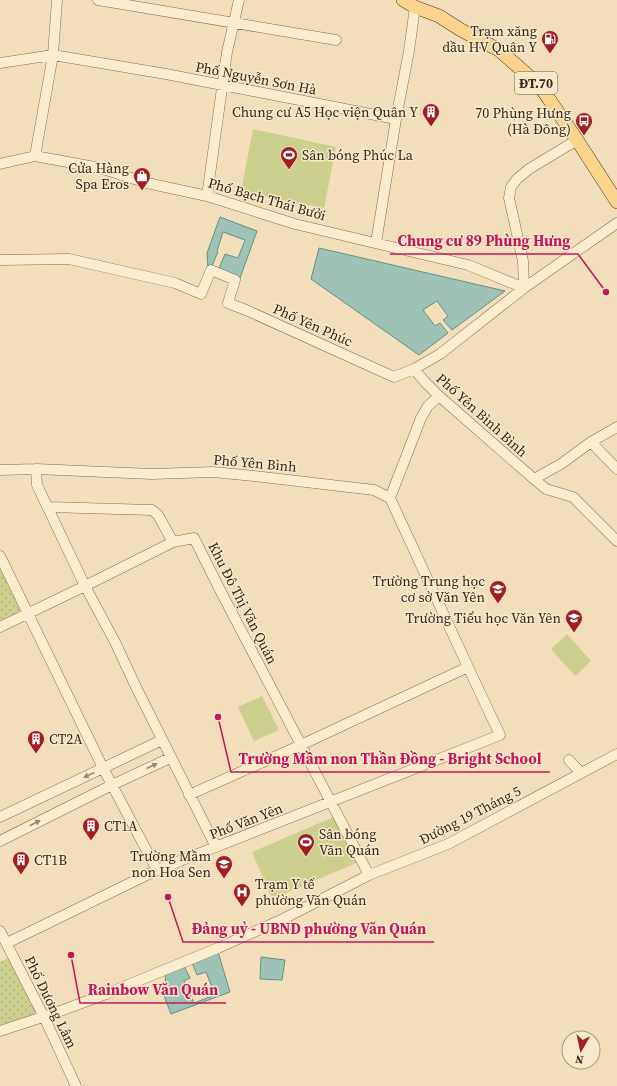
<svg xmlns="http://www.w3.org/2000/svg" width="617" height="1086" font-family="'Source Serif 4',serif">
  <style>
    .grass { fill: url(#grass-dots) }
    .garden { fill: #cbd08e }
    .water { fill: #9fc2b6; stroke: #669083 }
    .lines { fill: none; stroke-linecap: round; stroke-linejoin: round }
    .minor-casing { stroke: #8a6e53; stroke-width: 11 }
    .major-casing { stroke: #563c28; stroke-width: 14 }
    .minor { stroke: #fcecce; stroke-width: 10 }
    .major { stroke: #fad38d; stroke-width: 13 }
    .oneway { fill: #9a8974 }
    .labels { text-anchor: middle; stroke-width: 3; stroke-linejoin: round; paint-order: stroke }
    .shield { fill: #f8e9ca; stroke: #71604e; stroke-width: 1 }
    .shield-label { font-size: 13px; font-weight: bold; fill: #372619 }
    .poi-label { font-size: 14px; fill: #372619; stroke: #f8e9ca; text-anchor: end }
    .street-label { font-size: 14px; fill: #372619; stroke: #f8e9ca }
    .leader { fill: none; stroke: #c2185b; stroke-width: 1.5 }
    .callout-dot { fill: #c2185b; stroke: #f8e9ca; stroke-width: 1.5 }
    .callout-label { font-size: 15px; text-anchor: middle; font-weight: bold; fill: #c2185b; stroke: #f8e9ca; stroke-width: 3; stroke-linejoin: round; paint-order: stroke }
  </style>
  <defs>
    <pattern id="grass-dots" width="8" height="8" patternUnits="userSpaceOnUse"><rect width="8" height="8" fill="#cbd08e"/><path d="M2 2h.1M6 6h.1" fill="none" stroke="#afb27a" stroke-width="1.8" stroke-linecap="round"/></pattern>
  </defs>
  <rect width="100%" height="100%" fill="#f2deba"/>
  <path class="grass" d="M0,556L27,614L0,627Z
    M12,956L43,1016L0,1031V962Z"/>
  <path class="garden" d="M253,129L336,147L324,208L241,192Z
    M567,634L591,661L575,676L551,649Z
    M262,696L279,730L254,741L238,707Z
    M338,815L361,861L272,899L252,852Z"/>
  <path class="water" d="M220,217L257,231L239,281L218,271L225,254L238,258L245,240L223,232L217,251L218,252L211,268H208L207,253Z
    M319,248L505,291L452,330L443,320L448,316L437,301L423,310L435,326L440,323L448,333L419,355L311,279Z
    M218,952L230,992L171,1014L164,996L166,988L165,973L184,966L190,978L184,981L194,1003L215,995L206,972L197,975L192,963Z
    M261,957L285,960L282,980L260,979Z"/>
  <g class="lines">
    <defs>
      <path id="minor" d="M98,0L336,40
        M0,63L53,55L166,74L396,119
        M35,156L53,55L57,0
        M0,164L35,156L100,168L147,183L207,196L295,224L468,265L524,288L523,261L509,198L511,187L517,179L529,169L577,140
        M207,196L227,52L239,0
        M376,243L396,119L409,51L415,7
        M0,260L69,259L175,283L201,294L211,270L235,280L228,303L246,310L394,377L414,369L440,354L524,288L617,223
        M414,369L425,382L439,396L534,479L546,489L573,497L617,541
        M591,442L617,469
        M36,469L37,485L85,586L115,642L137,689L216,847
        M0,470L36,469L152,474L213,472L254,476L374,490L390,498
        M534,479L561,464L591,442L617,427
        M390,498L421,418L428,406L439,396
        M48,507L152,510L158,515L173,542
        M0,556L103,768L157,870
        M0,627L85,586L173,542L194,538L219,588L369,875
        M569,760L581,773
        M189,795L301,745L468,667
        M0,817L162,740
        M0,841L112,785L170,758
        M0,931L44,1017L76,1086
        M7,943L157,870L500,735L468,667L390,498
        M0,1031L55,1013L106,994L218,948L283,919L369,875L448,844L617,754"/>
      <path id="major" d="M403,0L415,7L439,16L461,30L499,50L538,84L549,99L577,140L617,202"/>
    </defs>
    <use href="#minor" class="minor-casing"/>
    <use href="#major" class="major-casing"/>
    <use href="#minor" class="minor"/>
    <use href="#major" class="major"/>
  </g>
  <defs><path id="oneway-solid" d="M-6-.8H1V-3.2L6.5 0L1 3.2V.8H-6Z"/></defs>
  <g class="oneway">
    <use href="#oneway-solid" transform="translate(152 766) rotate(-25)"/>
    <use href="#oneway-solid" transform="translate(89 775) rotate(155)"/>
    <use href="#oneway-solid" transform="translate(35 823) rotate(-27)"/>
  </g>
  <defs>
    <symbol id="fuel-pin" viewBox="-11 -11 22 30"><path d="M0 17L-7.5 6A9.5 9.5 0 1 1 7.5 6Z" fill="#9e1e24" stroke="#f8e9ca"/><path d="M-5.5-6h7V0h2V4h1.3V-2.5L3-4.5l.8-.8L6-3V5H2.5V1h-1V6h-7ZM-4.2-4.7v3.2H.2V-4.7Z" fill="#fff"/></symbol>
    <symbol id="building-pin" viewBox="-11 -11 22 30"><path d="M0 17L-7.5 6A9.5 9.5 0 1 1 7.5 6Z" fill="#9e1e24" stroke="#f8e9ca"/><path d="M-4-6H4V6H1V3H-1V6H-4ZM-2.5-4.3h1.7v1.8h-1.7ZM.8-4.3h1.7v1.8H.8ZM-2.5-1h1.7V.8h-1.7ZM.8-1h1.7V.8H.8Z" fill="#fff"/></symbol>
    <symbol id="bus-pin" viewBox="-11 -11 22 30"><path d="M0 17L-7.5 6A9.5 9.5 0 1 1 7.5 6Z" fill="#9e1e24" stroke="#f8e9ca"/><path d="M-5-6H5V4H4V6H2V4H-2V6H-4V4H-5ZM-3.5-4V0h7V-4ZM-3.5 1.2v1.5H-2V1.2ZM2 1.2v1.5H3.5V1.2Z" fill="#fff"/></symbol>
    <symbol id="stadium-pin" viewBox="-11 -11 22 30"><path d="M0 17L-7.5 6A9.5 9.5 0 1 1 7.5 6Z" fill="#9e1e24" stroke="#f8e9ca"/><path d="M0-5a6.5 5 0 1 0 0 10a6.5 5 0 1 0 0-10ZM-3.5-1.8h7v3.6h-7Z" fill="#fff"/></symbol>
    <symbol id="shop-pin" viewBox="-11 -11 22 30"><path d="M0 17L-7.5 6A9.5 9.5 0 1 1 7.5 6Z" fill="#9e1e24" stroke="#f8e9ca"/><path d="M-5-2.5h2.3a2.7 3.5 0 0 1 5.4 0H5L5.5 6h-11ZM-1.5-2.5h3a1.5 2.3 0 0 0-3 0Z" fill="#fff"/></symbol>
    <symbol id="school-pin" viewBox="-11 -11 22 30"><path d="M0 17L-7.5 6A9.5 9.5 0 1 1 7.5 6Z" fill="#9e1e24" stroke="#f8e9ca"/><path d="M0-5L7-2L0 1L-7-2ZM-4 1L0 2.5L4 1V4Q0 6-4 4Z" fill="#fff"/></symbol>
    <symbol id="hospital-pin" viewBox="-11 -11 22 30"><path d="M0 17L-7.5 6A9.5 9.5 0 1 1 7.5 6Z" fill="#9e1e24" stroke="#f8e9ca"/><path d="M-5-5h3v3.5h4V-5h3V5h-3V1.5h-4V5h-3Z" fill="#fff"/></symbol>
  </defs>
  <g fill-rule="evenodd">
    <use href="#fuel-pin" x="540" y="29" width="20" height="27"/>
    <use href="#building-pin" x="421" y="102" width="20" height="27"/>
    <use href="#bus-pin" x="574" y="111" width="20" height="27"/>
    <use href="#stadium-pin" x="279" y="145" width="20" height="27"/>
    <use href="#shop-pin" x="132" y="166" width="20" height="27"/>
    <use href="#school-pin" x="488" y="579" width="20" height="27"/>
    <use href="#school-pin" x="564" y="608" width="20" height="27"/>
    <use href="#building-pin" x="26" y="729" width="20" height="27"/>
    <use href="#building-pin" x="81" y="816" width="20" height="27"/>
    <use href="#stadium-pin" x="296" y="832" width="20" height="27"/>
    <use href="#building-pin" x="11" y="850" width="20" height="27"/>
    <use href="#school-pin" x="214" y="854" width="20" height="27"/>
    <use href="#hospital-pin" x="232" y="882" width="20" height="27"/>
  </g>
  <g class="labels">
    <rect class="shield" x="515" y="72" width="42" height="22" rx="3"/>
    <g class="shield-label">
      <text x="536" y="88">ĐT.70</text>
    </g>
    <g class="poi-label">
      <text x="537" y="36">Trạm xăng<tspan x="537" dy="16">dầu HV Quân Y</tspan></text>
      <text x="418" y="117">Chung cư A5 Học viện Quân Y</text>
      <text x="571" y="118">70 Phùng Hưng<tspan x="571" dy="16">(Hà Đông)</tspan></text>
      <text x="302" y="160" text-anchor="start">Sân bóng Phúc La</text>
      <text x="129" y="173">Cửa Hàng<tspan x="129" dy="16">Spa Eros</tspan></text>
      <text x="485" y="586">Trường Trung học<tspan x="485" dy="16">cơ sở Văn Yên</tspan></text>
      <text x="561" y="623">Trường Tiểu học Văn Yên</text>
      <text x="49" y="744" text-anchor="start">CT2A</text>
      <text x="104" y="831" text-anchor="start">CT1A</text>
      <text x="319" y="839" text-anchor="start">Sân bóng<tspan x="319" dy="16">Văn Quán</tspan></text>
      <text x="211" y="861">Trường Mầm<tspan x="211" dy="16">non Hoa Sen</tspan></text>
      <text x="34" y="865" text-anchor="start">CT1B</text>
      <text x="255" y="889" text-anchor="start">Trạm Y tế<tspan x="255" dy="16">phường Văn Quán</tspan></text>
    </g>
    <g class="street-label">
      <text transform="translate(256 78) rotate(11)" y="5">Phố Nguyễn Sơn Hà</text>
      <text transform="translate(267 199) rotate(16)" y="5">Phố Bạch Thái Bưởi</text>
      <text transform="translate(313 325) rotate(24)" y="5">Phố Yên Phúc</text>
      <text transform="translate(482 415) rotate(42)" y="5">Phố Yên Bình Bình</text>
      <text transform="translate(255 463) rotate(5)" y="5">Phố Yên Bình</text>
      <text transform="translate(243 603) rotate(63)" y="5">Khu Đô Thị Văn Quán</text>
      <text transform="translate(470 815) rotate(-27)" y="5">Đường 19 Tháng 5</text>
      <text transform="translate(246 821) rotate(-21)" y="5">Phố Văn Yên</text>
      <text transform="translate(51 1002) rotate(64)" y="5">Phố Dương Lâm</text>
    </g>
  </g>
  <path class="leader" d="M606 292L578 254H390M218 717L231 772H550M168 897L183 942H434M71 955L80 1003H226"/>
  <g class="callout-dot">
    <circle cx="606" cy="292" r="4"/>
    <circle cx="218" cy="717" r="4"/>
    <circle cx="168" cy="897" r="4"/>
    <circle cx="71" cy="955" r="4"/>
  </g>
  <g class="callout-label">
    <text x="484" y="246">Chung cư 89 Phùng Hưng</text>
    <text x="390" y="764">Trường Mầm non Thần Đồng - Bright School</text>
    <text x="309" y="934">Đảng uỷ - UBND phường Văn Quán</text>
    <text x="153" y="995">Rainbow Văn Quán</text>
  </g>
  <g transform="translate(581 1050) rotate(189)"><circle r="19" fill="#f8e9ca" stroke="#ab9b83"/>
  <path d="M0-3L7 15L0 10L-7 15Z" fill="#9e1e24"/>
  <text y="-6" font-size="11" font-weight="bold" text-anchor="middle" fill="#372619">N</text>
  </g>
</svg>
